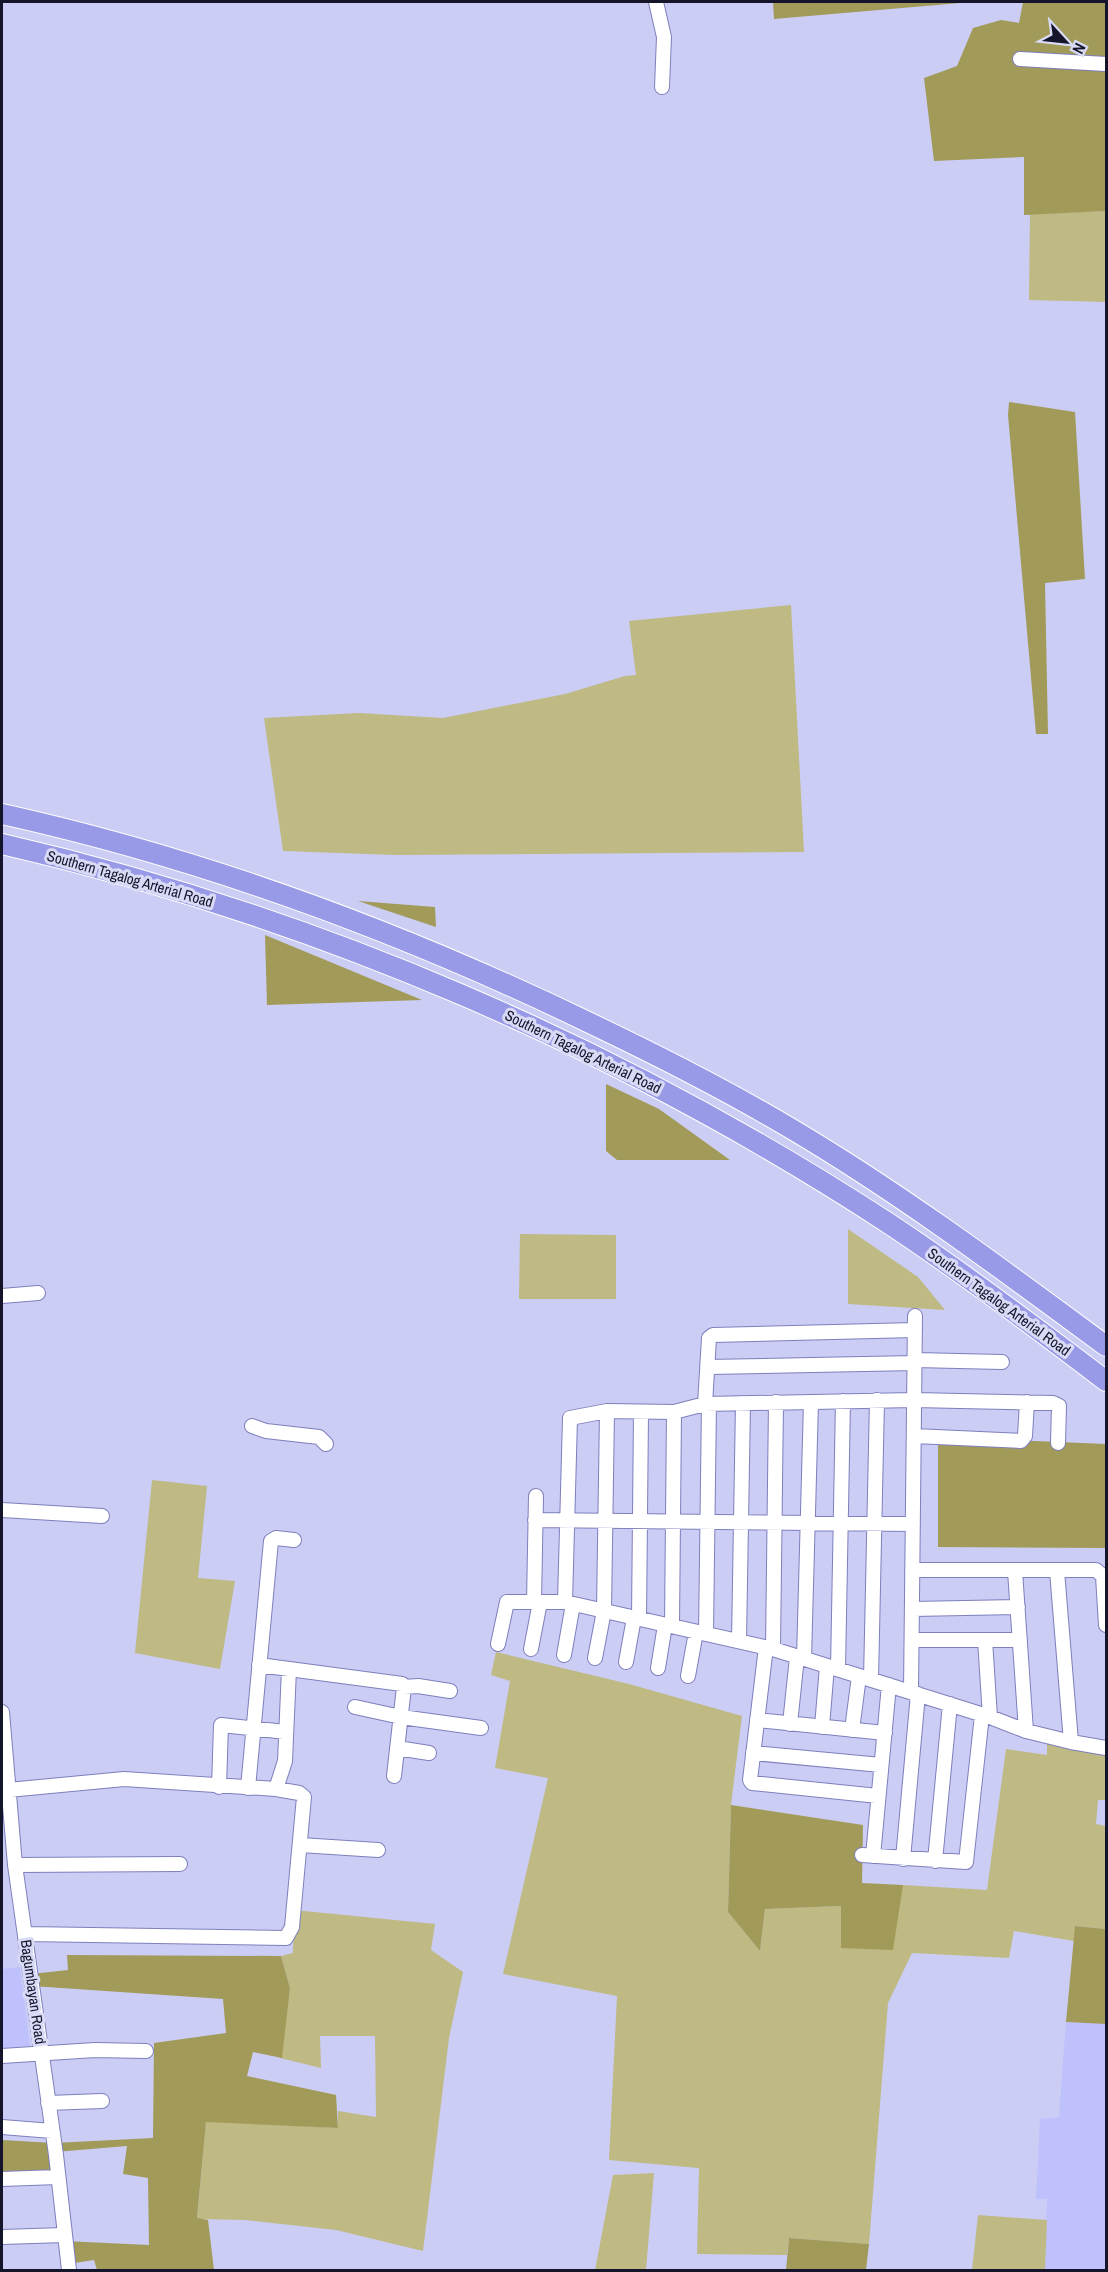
<svg xmlns="http://www.w3.org/2000/svg" width="1108" height="2272" font-family="'Archivo Narrow',sans-serif">
  <style>
    .built { fill: #bec1fb }
    .green { fill: #bfb983 }
    .forest { fill: #a29a59 }
    .lines { fill: none; stroke-linecap: round; stroke-linejoin: round }
    .minor-casing { stroke: #7e7fbc; stroke-width: 16 }
    .highway-casing { stroke: #fff; stroke-width: 22 }
    .minor { stroke: #fff; stroke-width: 14 }
    .highway { stroke: #9899e7; stroke-width: 20 }
    .labels { text-anchor: middle; stroke-width: 6; stroke-linejoin: round; paint-order: stroke }
    .street-label { font-size: 15px; fill: #14142b; stroke: #d9dbf6 }
  </style>
  <rect width="100%" height="100%" fill="#cbcdf4"/>
  <path class="built" d="M20,1967L30,2046L2,2048V1969Z
    M1066,2022L1106,2024V2270H1045L1047,2199H1036L1040,2119L1059,2117Z"/>
  <path class="green" d="M1106,211V302L1029,300L1030,214Z
    M791,605L804,852L395,855L283,851L264,718L359,713L443,718L565,694L625,676L636,675L629,621Z
    M848,1229L918,1277L945,1310L848,1304Z
    M520,1234L616,1235V1299H519Z
    M152,1480L207,1486L198,1578L235,1581L220,1669L135,1653Z
    M496,1652L629,1684L742,1716L731,1805L728,1912L760,1951L765,1909L841,1906V1948L903,1885L987,1890L1006,1749L1047,1755V1740L1106,1753V1800H1098L1096,1824L1106,1826V1929L1076,1926L1074,1941L1014,1931L1009,1958L912,1953L888,2003L869,2244L789,2238L787,2255L697,2254L699,2168L609,2160L617,1996L503,1974L548,1778L495,1768L510,1681L491,1675Z
    M294,1910L435,1924L431,1950L463,1972L449,2038L423,2251L336,2230L245,2220L197,2219L206,2121L338,2128V2111L376,2117L375,2036H320L321,2068L280,2058L290,1988L281,1956L293,1953Z
    M654,2173L646,2270H595L613,2175Z
    M978,2215L1047,2220L1045,2270H972Z"/>
  <path class="forest" d="M773,2H972L774,19Z
    M1023,2H1106V211L1024,215V157L934,161L924,78L957,66L973,28L1001,20L1019,23Z
    M1009,402L1075,412L1085,579L1045,583L1048,734H1036L1008,415Z
    M358,901L435,907L436,927Z
    M265,935L422,1000L267,1005Z
    M606,1084L659,1109L730,1160H617L606,1151Z
    M938,1437L1106,1444V1548L938,1547Z
    M731,1805L863,1825L862,1883L903,1885L893,1950L841,1948V1906L765,1909L760,1951L728,1912Z
    M1075,1926L1106,1929V2024L1066,2022Z
    M67,1955L281,1956L290,1988L282,2058L253,2052L247,2076L336,2095L338,2128L206,2122L197,2218L208,2220L214,2270H97L94,2260L68,2264L64,2241L149,2245L148,2178L123,2174L127,2146L55,2152L58,2177L2,2179V2140L54,2143L153,2138L154,2043L226,2033L223,1999L32,1986L31,1974L68,1970Z
    M789,2238L869,2244L866,2270H786Z"/>
  <g class="lines">
    <defs>
      <path id="minor" d="M656,2L664,37L662,87
        M1020,59L1106,64
        M2,1296L38,1293
        M915,1360L1002,1362
        M707,1367L915,1363
        M705,1404L709,1338L713,1335L915,1330
        M252,1426L266,1431L319,1437L326,1444
        M914,1436L1021,1441L1025,1436L1027,1402
        M2,1510L102,1516
        M535,1520L913,1524
        M912,1570H1096L1103,1576L1106,1625
        M1015,1571L1026,1731
        M1057,1571L1071,1742
        M534,1602L536,1496
        M565,1602L570,1418L607,1411L674,1412L705,1404L914,1400L1053,1403L1059,1406L1058,1443
        M912,1609L1018,1607
        M639,1619L641,1412
        M672,1626L674,1412
        M706,1634L709,1403
        M912,1640H1020
        M985,1640L990,1717
        M739,1641L743,1403
        M498,1644L507,1602H565L773,1649L990,1717L1026,1731L1071,1742L1106,1748
        M766,1647L750,1780L752,1783L878,1796
        M531,1649L540,1602
        M773,1649L776,1402
        M564,1655L573,1604
        M595,1658L604,1611L607,1411
        M804,1659L811,1402
        M626,1662L634,1618
        M259,1665L402,1684L404,1687L394,1776
        M658,1668L665,1625
        M838,1669L843,1401
        M688,1676L696,1632
        M871,1680L877,1400
        M404,1687L418,1686L450,1691
        M911,1692L915,1316
        M355,1707L401,1717L481,1728
        M2,1712L15,1865L56,2155L69,2270
        M757,1720L885,1733
        M790,1724L797,1657
        M822,1727L827,1666
        M852,1730L859,1676
        M397,1748L429,1753
        M753,1753L881,1765
        M219,1787L221,1725L286,1732
        M248,1788L271,1541L276,1538L294,1540
        M276,1789L285,1761L289,1669
        M8,1790L124,1779L276,1789L299,1793L304,1797L292,1927L286,1938L25,1934
        M300,1845L378,1850
        M862,1855L966,1862L982,1715
        M873,1856L889,1685
        M903,1859L918,1694
        M935,1861L950,1704
        M15,1865L180,1864
        M2,2056L95,2050L146,2051
        M48,2103L102,2101
        M2,2127L52,2131
        M2,2179L58,2177
        M2,2237L64,2235"/>
      <path id="highway" d="M2,814C205,859 404,933 592,1024C659,1056 726,1090 790,1128C900,1193 1003,1270 1106,1346
        M2,844C314,916 616,1046 885,1221C961,1271 1034,1326 1106,1381"/>
    </defs>
    <use href="#minor" class="minor-casing"/>
    <use href="#highway" class="highway-casing"/>
    <use href="#minor" class="minor"/>
    <use href="#highway" class="highway"/>
  </g>
  <g class="labels">
    <g class="street-label">
      <text transform="translate(130 879) rotate(16)" y="5">Southern Tagalog Arterial Road</text>
      <text transform="translate(583 1052) rotate(26)" y="5">Southern Tagalog Arterial Road</text>
      <text transform="translate(999 1302) rotate(36)" y="5">Southern Tagalog Arterial Road</text>
      <text transform="translate(33 1992) rotate(82)" y="5">Bagumbayan Road</text>
    </g>
  </g>
  <rect width="1108" height="2272" fill="none" stroke="#14142b" stroke-width="6"/>
  <g transform="translate(1066 42) rotate(117)" stroke="#d9dbf6" stroke-width="4.5" paint-order="stroke">
  <path d="M0-4.5L10 22L0 15L-10 22Z" fill="#14142b"/>
  <text y="-9" font-size="16" font-weight="bold" text-anchor="middle" fill="#14142b">N</text>
  </g>
</svg>
